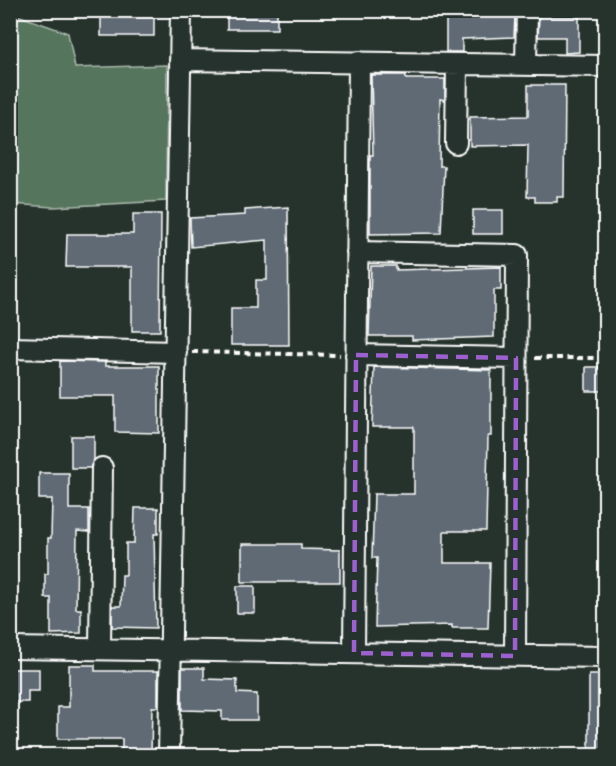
<svg xmlns="http://www.w3.org/2000/svg" width="616" height="766" font-family="Caveat,sans-serif">
  <style>
    .green { fill: #57755d; stroke: #abbaae; stroke-width: 1.5 }
    .building { fill: #5e6b75; stroke: #fff; stroke-width: 1.5 }
    .lines { fill: none; stroke-linecap: round; stroke-linejoin: round }
    .minor-casing { stroke: #fff; stroke-width: 24 }
    .path { stroke: #fff; stroke-width: 4; stroke-dasharray: 6 4.5; stroke-linecap: butt }
    .minor { stroke: #26332d; stroke-width: 20 }
    .marked { fill: none; stroke: #9c61cf; stroke-width: 4.5; stroke-dasharray: 12 8; stroke-linejoin: round }
  </style>
  <rect width="100%" height="100%" fill="#26332d"/>
  <filter id="ink" filterUnits="userSpaceOnUse"><feTurbulence type="fractalNoise" baseFrequency=".0167" numOctaves="2"/><feDisplacementMap in="SourceGraphic" scale="12" xChannelSelector="R" yChannelSelector="G"/><feConvolveMatrix kernelMatrix="1 2 1 2 8 2 1 2 1" color-interpolation-filters="sRGB"/></filter>
  <g filter="url(#ink)">
    <path class="green" d="M17,15L68,33L75,68L167,65L166,201L53,207L11,204L10,76Z"/>
    <path class="building" d="M101,10H154V36H101Z
      M227,10H277V29H227Z
      M446,13H511L515,16L514,37L462,39V52H446Z
      M539,16H579V52L565,53V37H538Z
      M371,75H406V79H445V100L440,99L439,166H444L441,233L370,234V155H373Z
      M528,85H565L564,197H557V202H535V197H527L528,145L470,146V117L528,116Z
      M288,207L289,345H231V308H256V280H267V240L191,247L190,218L245,215V210Z
      M473,210H503V234H473Z
      M133,214H161L160,331H132V267H66L67,234H133Z
      M371,266H396V270L501,267V290H494V337L412,340V336H369Z
      M60,361L105,362V366H159V433L115,432V396H60Z
      M374,367L491,370V436H488L486,531H444V563H490L488,628H452V625L375,627L377,558H372L374,494H414V427H372Z
      M586,367H606V391H586Z
      M71,436H94V460L90,468H71Z
      M39,473H69V509H89V532L77,531L76,609H81V633L51,634V598H45V574H48V538H51L52,499H39Z
      M135,508H158V534H154L156,628L112,627V606H121L122,575H126V543H134Z
      M242,544H301V549L340,550V582H242Z
      M237,586H255V613H237Z
      M69,665H95V671H158V707H152L151,753H122V739H58V707H69Z
      M182,668H204V679L237,680V693L257,694V720H222V711L182,710Z
      M10,669H39V691H28V702H10Z
      M589,675H606V751L589,752Z"/>
    <g class="lines">
      <defs>
        <path id="minor" d="M180,60L606,66
          M526,65L527,10
          M456,143L457,64
          M357,252L517,255L515,656
          M10,348L176,352
          M356,355L516,358
          M10,648L606,657
          M100,649L102,468
          M354,653L359,62
          M169,756L181,10"/>
      </defs>
      <use href="#minor" class="minor-casing"/>
      <path class="path" d="M192,352L340,355
        M535,358H606"/>
      <use href="#minor" class="minor"/>
    </g>
  </g>
  <path class="marked" d="M356,355L516,358L515,656L354,653Z"/>
  <rect width="616" height="766" fill="none" stroke="#26332d" stroke-width="36"/>
  <rect x="18" y="18" width="580" height="730" fill="none" stroke="#fff" stroke-width="2" filter="url(#ink)"/>
</svg>
